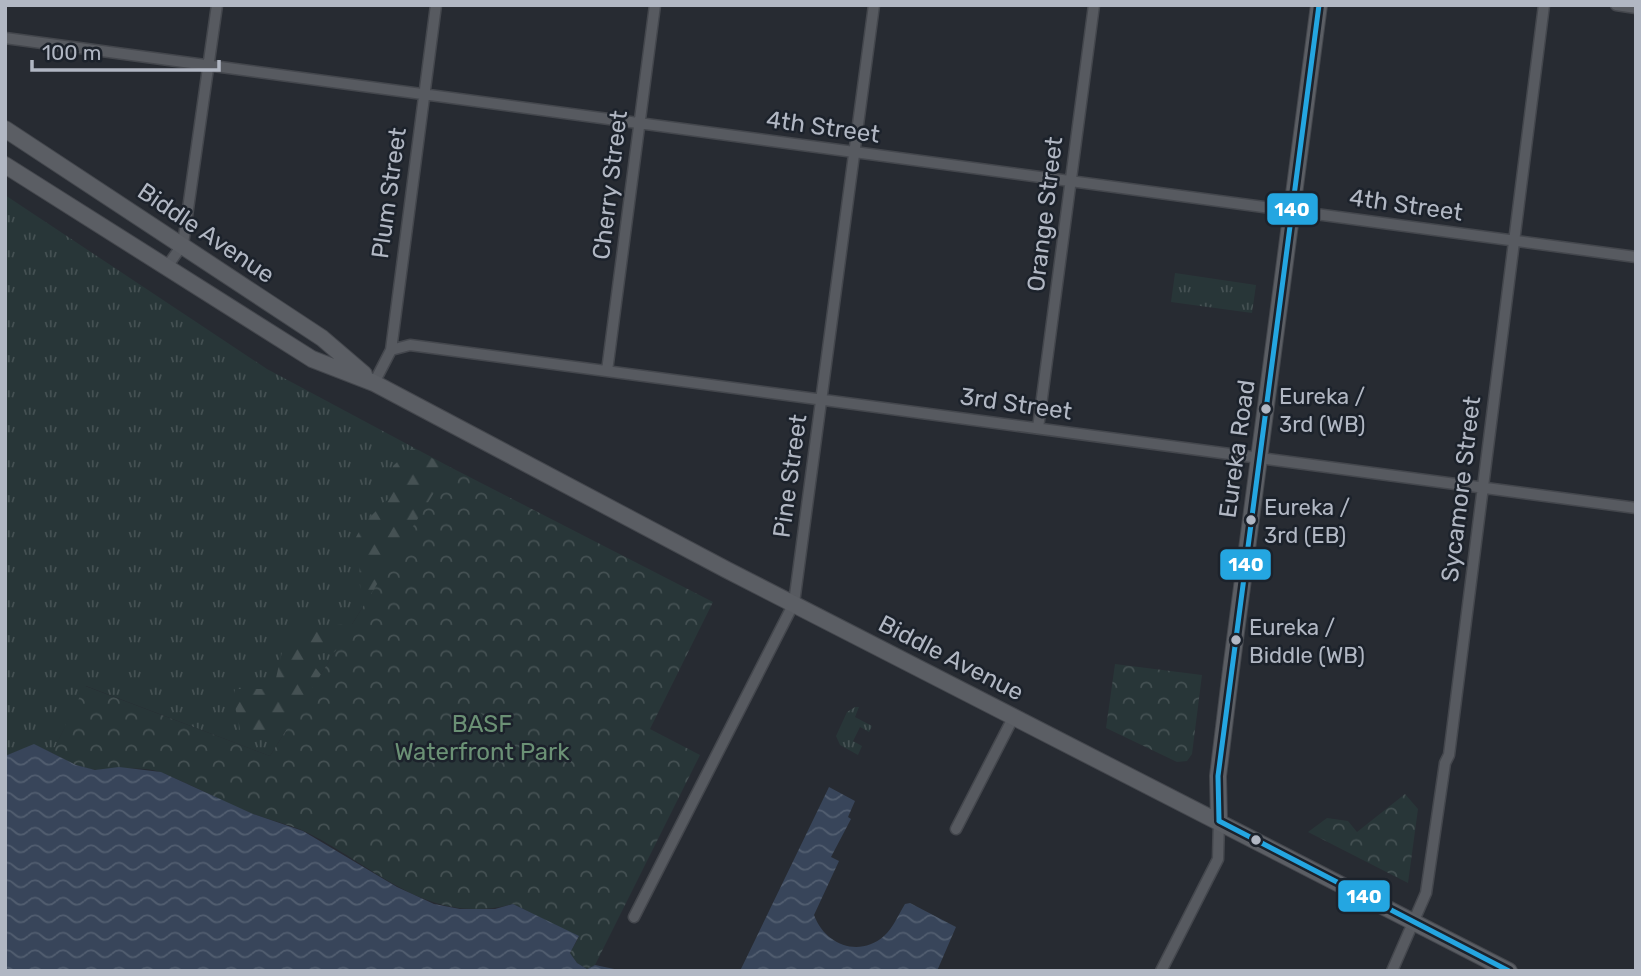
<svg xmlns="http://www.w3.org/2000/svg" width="1641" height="976" font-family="Rubik,sans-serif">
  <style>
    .grass { fill: url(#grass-tufts) }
    .forest { fill: url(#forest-firs) }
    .park { fill: url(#park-crowns) }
    .pitch { fill: #283638 }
    .water { fill: url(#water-waves) }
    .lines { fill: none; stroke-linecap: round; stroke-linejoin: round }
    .street-casing { stroke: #44474d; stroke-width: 13 }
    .secondary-casing { stroke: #44474d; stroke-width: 18 }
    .street { stroke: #575a60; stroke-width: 10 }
    .secondary { stroke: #5b5e64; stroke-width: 16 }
    .bus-1-casing { stroke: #1c222b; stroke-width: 10 }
    .bus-1 { stroke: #24a6e1; stroke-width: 5 }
    .bus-dot { fill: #b1b7c3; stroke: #1c222b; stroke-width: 2.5 }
    .labels { text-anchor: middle; stroke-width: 5; stroke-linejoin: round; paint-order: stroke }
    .bus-label { font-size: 22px; fill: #b1b7c3; stroke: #1c222b; text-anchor: start }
    .street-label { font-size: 24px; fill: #b1b7c3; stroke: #1c222b }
    .park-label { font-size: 24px; fill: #6b9175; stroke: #1c222b }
    .line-badge { stroke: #1c222b; stroke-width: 2.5 }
    .badge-label { font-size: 19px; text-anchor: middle; font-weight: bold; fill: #fff }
  </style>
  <defs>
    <pattern id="grass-tufts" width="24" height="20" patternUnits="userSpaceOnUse" patternTransform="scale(1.75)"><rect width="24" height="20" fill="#283638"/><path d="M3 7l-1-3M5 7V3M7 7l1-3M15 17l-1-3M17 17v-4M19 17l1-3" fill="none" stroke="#455153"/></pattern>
    <pattern id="forest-firs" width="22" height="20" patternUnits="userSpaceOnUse" patternTransform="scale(1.75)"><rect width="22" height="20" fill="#283638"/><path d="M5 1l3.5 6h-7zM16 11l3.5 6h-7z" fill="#455153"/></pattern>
    <pattern id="park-crowns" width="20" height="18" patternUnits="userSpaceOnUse" patternTransform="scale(1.75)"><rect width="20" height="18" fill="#283638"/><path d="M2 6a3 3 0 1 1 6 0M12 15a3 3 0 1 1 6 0" fill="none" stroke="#455153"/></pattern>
    <pattern id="water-waves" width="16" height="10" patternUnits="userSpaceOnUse" patternTransform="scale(1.75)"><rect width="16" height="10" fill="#38455a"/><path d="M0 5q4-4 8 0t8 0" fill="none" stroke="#525e70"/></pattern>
  </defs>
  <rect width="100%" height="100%" fill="#272b32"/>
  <path class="grass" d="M5,195L267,369L450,467L270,756L86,686L52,753L34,745L5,756Z
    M1175,273L1256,285L1252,313L1171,302Z
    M855,707H859L855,717L872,726L869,732L860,727L853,741L862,746L858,755L840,745L836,736L847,712Z"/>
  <path class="forest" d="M412,448L455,470L365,609L361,606L359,558L354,541L363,524L388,499L393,466Z
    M355,624L337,652L315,654L309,660L323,677C303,709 285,755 240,733C240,718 231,704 235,689H263L276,678L282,652L300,627Z"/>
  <path class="park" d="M450,467L713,602L650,729L700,755L595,965L587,969L577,963L570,953L579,937L513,904C426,927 375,865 304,831C288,824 269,820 253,814C223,802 195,786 165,774C144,765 119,770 97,770C81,769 66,760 52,753L85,686L270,756Z
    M1115,664L1202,675L1192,754L1187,761L1177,762L1106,728Z
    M1405,794L1418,809L1408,883L1308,832L1327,818L1348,821L1357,832Z"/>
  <path class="pitch" d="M477,710L510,739L472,782L439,752Z"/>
  <path class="water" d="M34,744L76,765L95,770L119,767L161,772L253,814L303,831L397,887L434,904L460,909H495L513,904L579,936L570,953L577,963L587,969L595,965L624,971H5V756Z
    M829,787L855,801L848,817L851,819L831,857L839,861L814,915C825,945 859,958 884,936C894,927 898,915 905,904L910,903L956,927L937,971H740Z"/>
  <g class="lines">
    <defs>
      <path id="street" d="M1616,5L1636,8
        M5,38L1636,257
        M166,268L183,244L217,5
        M391,350L410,345L1636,508
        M607,371L655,5
        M374,383L391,350L436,5
        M1038,428L1094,5
        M956,829L1014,716
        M634,917L794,603L874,5
        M1161,971L1218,859L1219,821
        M1392,971L1426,893L1445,763L1449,755L1544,5"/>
      <path id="secondary" d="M5,129L322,338L364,374
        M5,165L312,359L374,383L727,570L1509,971
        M1219,821L1218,776L1231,670L1319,5"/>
    </defs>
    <use href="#street" class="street-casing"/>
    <use href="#secondary" class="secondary-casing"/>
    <use href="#street" class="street"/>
    <use href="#secondary" class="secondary"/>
    <defs>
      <path id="bus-1" d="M1219,821L1218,776L1319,5
        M1219,821L1509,971"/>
    </defs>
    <use href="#bus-1" class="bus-1-casing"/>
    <use href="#bus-1" class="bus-1"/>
  </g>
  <g class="bus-dot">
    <circle cx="1266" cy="409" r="6"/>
    <circle cx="1251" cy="520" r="6"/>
    <circle cx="1236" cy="640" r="6"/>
    <circle cx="1256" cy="840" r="6"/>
  </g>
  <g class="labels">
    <g class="bus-label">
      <text x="1279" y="404">Eureka /<tspan x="1279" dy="28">3rd (WB)</tspan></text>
      <text x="1264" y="515">Eureka /<tspan x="1264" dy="28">3rd (EB)</tspan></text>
      <text x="1249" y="635">Eureka /<tspan x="1249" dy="28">Biddle (WB)</tspan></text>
    </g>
    <g class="street-label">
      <text transform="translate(823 127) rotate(8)" y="8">4th Street</text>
      <text transform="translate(610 185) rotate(-83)" y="8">Cherry Street</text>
      <text transform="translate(389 193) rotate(-82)" y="8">Plum Street</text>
      <text transform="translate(1406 205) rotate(8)" y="8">4th Street</text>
      <text transform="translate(1045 214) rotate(-83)" y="8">Orange Street</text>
      <text transform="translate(206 233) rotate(34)" y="8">Biddle Avenue</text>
      <text transform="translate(1016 404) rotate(8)" y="8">3rd Street</text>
      <text transform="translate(1237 449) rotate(-82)" y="8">Eureka Road</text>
      <text transform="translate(790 476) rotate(-82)" y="8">Pine Street</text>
      <text transform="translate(1461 489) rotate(-83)" y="8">Sycamore Street</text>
      <text transform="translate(951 658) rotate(27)" y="8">Biddle Avenue</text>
    </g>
    <g class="park-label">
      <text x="482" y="732">BASF<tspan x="482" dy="28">Waterfront Park</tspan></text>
    </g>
  </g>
  <g class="line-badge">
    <rect x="1266" y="192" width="53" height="34" rx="7" fill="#24a6e1"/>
    <rect x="1219" y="548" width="53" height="33" rx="7" fill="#24a6e1"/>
    <rect x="1337" y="879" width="54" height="34" rx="7" fill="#24a6e1"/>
  </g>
  <g class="badge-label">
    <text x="1292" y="216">140</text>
    <text x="1246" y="571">140</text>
    <text x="1364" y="903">140</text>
  </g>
  <rect width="1641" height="976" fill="none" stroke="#b1b7c3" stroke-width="14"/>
  <path d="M32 60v10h187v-10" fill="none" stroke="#b1b7c3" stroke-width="3.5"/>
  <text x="42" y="60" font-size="21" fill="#b1b7c3" stroke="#1c222b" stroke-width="5" paint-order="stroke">100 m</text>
</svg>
